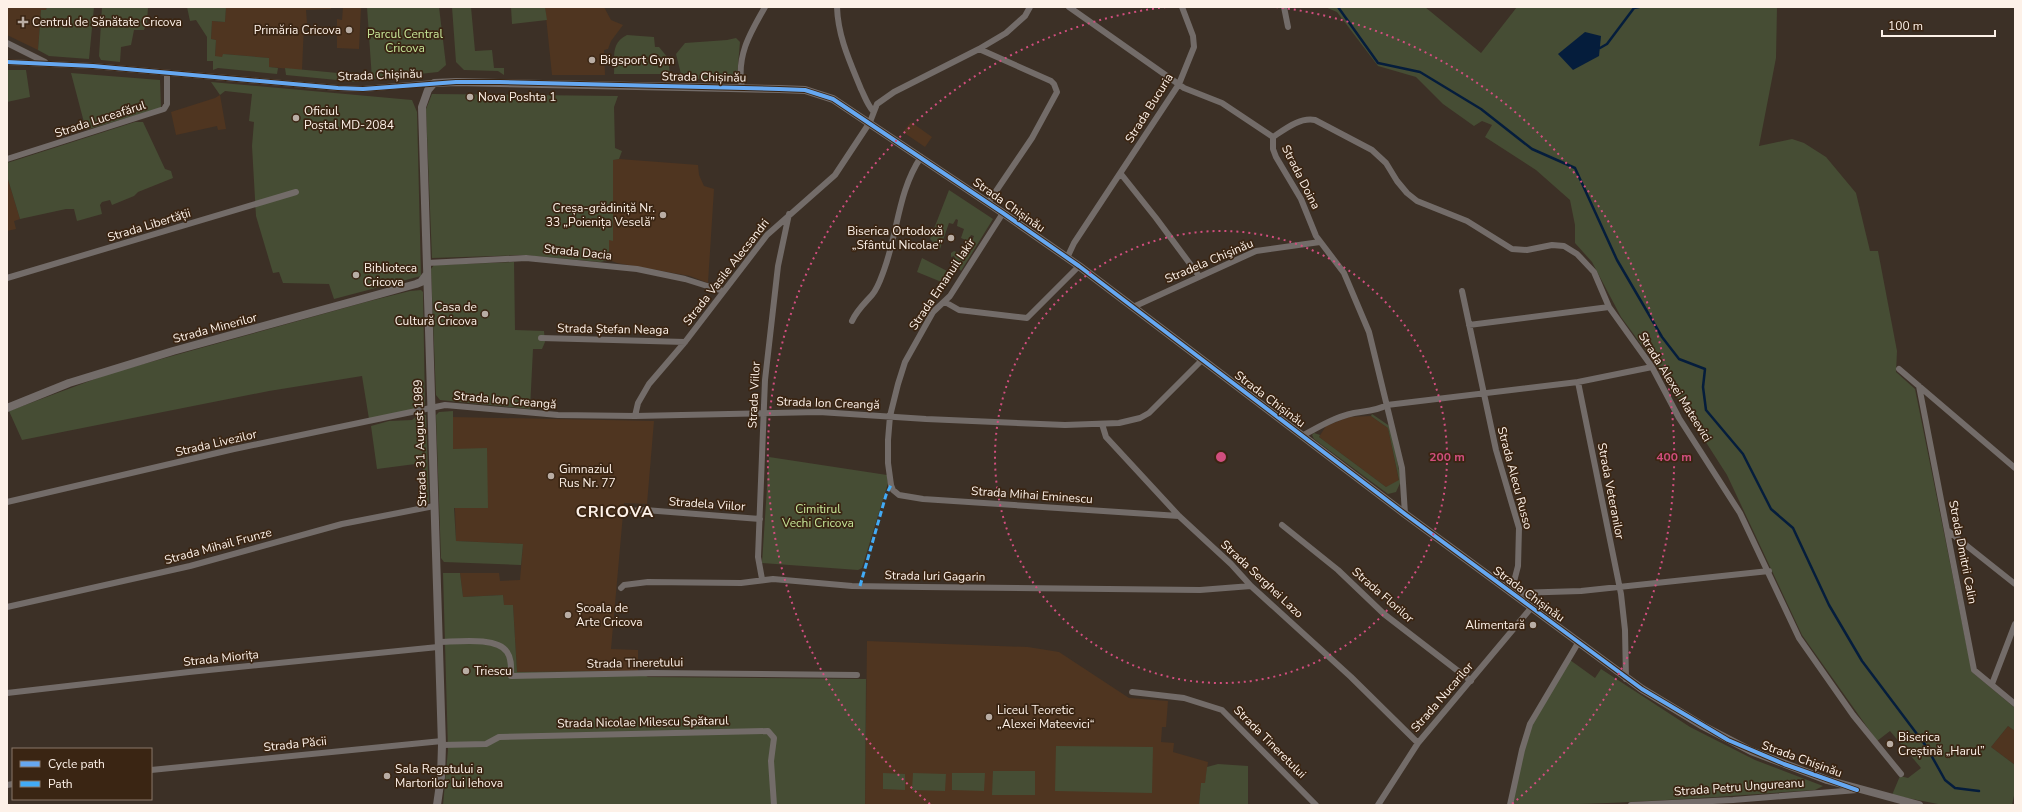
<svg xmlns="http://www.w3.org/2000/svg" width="2022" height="812" font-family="'Nunito Sans',sans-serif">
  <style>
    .built { fill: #4f3520 }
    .green { fill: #464d34 }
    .water { fill: #051d3c }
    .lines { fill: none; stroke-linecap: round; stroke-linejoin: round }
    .stream { stroke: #051d3c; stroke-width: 2.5 }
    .minor { stroke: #736c69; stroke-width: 6 }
    .tertiary { stroke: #736c69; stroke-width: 8 }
    .quiet { stroke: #42abf6; stroke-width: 3; stroke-dasharray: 6 3; stroke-linecap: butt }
    .cycleway-casing { stroke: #3a2513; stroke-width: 6 }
    .cycleway { stroke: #66a8f1; stroke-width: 4 }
    .ring { fill: none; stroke: #d14e7e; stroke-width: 2; stroke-dasharray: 2 4 }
    .poi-dot { fill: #b9ada4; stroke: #3a2513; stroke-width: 1.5 }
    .labels { text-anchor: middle; stroke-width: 3.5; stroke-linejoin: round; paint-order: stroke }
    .poi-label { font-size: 12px; fill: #fdf1e8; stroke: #3a2513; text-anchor: start }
    .park-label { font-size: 12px; fill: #c5e597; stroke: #3a2513 }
    .street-label { font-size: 12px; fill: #fdf1e8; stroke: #3a2513 }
    .district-label { font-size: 16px; font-weight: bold; letter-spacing: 1px; fill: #fdf1e8; stroke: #3a2513 }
    .centre { fill: #d14e7e; stroke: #3a2513; stroke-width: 2 }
    .ring-label { font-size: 12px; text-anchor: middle; font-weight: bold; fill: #d14e7e; stroke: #3a2513; stroke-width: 3.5; stroke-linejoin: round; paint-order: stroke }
  </style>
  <rect width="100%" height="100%" fill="#3c3026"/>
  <path class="built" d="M7,7H47L46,10H41L38,50L7,35Z
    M226,7H331V9L306,10L307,23L304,24L302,70L269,67V58L223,54V57H215L216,40L211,39L212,21L225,22Z
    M343,7H361L359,49L337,48V19L342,20Z
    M545,7H604L611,20L623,25L611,41L608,49L604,50L605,75H552Z
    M220,95L226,129L218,130L217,126L176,135L171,112L215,98Z
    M911,122L932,137L925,147L903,132Z
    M619,159L698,165L699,175L704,186L714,189L708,283L690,276L617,263L609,260V240H613V160Z
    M7,176L20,219L14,221L16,229L7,231Z
    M1371,416L1388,428L1399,481L1386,487L1319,437L1326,426L1349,417Z
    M452,417L654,421L647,504L624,503L611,649L638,650V671L517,672L513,605L504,606L503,595L463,597L460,573H499L500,581L520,580L523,544L456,541Z
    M867,641L1028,647L1059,652L1129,698L1168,701L1166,727H1162L1161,742L1174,743L1173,752L1208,762L1205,784H1201L1199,805H865Z
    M2008,726L2015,731V765L1991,747Z"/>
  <path class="green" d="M47,7H94L89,59L49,56L38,50L41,10H46Z
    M102,7H148L147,22L144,30H134L131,45L121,47L120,62L101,60L99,56Z
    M187,7H226L225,22L212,21L211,39L216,40L215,56L222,57L223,54L269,58V67L278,68L277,74L218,68L213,70V61H207V37L196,20L190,21Z
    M367,7H439L446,65L438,72L372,79Z
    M452,7H471L475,51L492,50L494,68H504V75L498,71L464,70L456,62Z
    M511,7H545L547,20L512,24Z
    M1325,7H1425L1481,53L1517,7H1777L1776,58L1759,146L1792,139L1804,143L1826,157L1856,193L1870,251H1878L1897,351L1896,372L1915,389L1972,672L2015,708V731L2008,726L1991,747L2015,765V791L2012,805H1943L1892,795L1900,776L1908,778L1921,768L1890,731L1877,741L1802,635L1727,475L1655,363L1621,317L1592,262L1575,243V225L1570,200L1536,170L1485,137L1492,125L1482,121L1474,126L1443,104L1416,77L1378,66L1337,12Z
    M627,35L654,37L655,47H659L668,58L670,74H614C615,58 610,43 627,35Z
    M736,38L740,42L737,77L735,81L682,78L676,54L685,43L727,40Z
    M285,68L359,75L361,77L360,81L357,82L286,75Z
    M7,70H26L30,97L7,102Z
    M71,73L160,80L161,108L86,130Z
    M211,82L412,100L417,112L421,276L334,299L329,284L283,283L279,272L273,273L256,216L252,146L254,122L249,121L252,94L225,91L220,95Z
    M432,94L618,96L614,107L615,148L622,151L619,159L613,160V241L609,240V260L600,262L524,255L432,258L426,109Z
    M135,122H143L165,169L171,171L173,178L138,192L134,196L112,205L110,200L102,202L100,205L102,214L77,221L74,209H66L20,219L7,176V163Z
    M949,190L993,219L961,271L953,262L956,260L954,256L951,257V253L954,251L966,256L974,236L971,235L968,241L961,238L964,229L957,226L958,220L956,219L953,224L949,223L940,249L930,239Z
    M922,258L949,272L944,283L917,272Z
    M514,262L515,330L544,331L545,342L542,349H533L530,409L440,400L436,395L431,269L434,265Z
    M421,290L423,292L425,405L423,407L369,419L362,376L269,391L22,440L9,411L111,373L366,302L410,291Z
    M453,411V449L487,448L488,508H454L456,541L523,544L521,565L444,562L441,558L436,415L439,412Z
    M1372,414L1391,427L1401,481L1396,492L1388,494L1314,439L1312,435L1314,433L1320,435L1319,437L1386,487L1399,480L1388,428L1371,416Z
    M418,415H426L429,502L425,506L423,463L377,469L371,426L389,421L412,420Z
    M769,457L887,475L888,483L862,568L858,570L762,563Z
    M443,573H460L463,597L503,595L504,605H513L517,672L638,671L648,677L866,679L865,805H443L448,750Z
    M1570,660L1595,678L1601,669L1690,727L1755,760L1823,786L1815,790C1714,797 1613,805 1511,805L1529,729Z
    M1056,746L1153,747L1152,793L1055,791Z
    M1218,764L1248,766V805H1199L1201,783H1205L1207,767Z
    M993,771H1035V795H992Z
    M883,773L905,774V790L883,789Z
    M913,773L946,774L945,791L912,790Z
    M952,773H985L984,791L952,790Z"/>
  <path class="water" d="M1585,32L1601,36L1599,56L1573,70L1558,54Z"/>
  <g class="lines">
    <path class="stream" d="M1338,7L1378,63L1420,72L1481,109L1532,149L1575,168L1617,260L1662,337L1679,359L1705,369L1703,387L1706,410L1743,454L1771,509L1793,528L1829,605L1862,661L1926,746L1945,780L1955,788L1979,791
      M1600,48L1607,44L1634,8L1639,7"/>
    <path class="minor" d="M837,7C838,37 850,62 861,89C865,97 867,104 873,111
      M1069,7L1184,88L1222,103L1273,137
      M1284,7L1288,27
      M7,43L45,62
      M979,49L1051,81L1054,84L1057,92L1032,138L988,203
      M7,62L93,66L338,88L363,89L434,83
      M742,88C736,56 750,33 765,7
      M1273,137C1285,129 1300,117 1315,120L1372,150L1386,163L1397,181L1407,193L1417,201L1467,221L1512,249L1527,250L1552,245L1564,246L1577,254L1594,272L1609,307L1652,367L1679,418L1740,513L1799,638L1853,715L1901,774
      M1273,137V149L1276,157L1301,199L1316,236L1344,273L1369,332L1402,468L1405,514
      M7,159L164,109L167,104V73
      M1121,174L1156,218L1199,276
      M1003,213L950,296L933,312L905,362L898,384L890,416L888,440V463L891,485L893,490L899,495L923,499L1179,516
      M1067,258L1074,243L1179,84L1194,47L1193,36L1182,7
      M427,263L526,258L637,269L685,279L723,291
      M7,278L296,192
      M1462,291L1496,450L1519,528L1518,566L1511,593L1581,591L1769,571
      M945,302L959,310L1027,318L1079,266
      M1133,307L1256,251L1320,242
      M852,321C857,310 864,304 872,295C878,288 881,278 884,270C898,232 898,191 921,157
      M1469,325L1609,307
      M541,338L685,342
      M1899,369L2015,468
      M1578,382L1621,594L1625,630L1626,679
      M1919,386L1974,670L2015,704
      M635,416L638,403L649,384L685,342L767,235L835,175L870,122L877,104L894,92L979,49L1006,33L1025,16L1030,7
      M1102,424L1106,437L1179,516L1231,564L1251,586L1351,677L1418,743
      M1302,436C1318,427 1335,417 1354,413C1365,411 1376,411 1387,405L1578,382L1652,367
      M7,502L234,449L445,405L558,415L635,416L819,412L926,419L1065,425L1119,423L1140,418L1149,413L1202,360
      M628,511L645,510L760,519
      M1282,525L1338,570L1384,614L1471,681
      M1947,530L2015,584
      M762,579L758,557L765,380L778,266L789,214
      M621,588L624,585L648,582L741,583L773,579L852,586L922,587L1200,590L1251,586
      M7,607L190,566L342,524L434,506
      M438,642C455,642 497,636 507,652C512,659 511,668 511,676L652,673L857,675
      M1992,684L2015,624
      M1132,692L1184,698L1222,710L1316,805
      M7,693L189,672L438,647
      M442,745L486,744L499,737L768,731L774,738L771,761L774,805
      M151,770L442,741
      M7,785L13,784
      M1378,805L1418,743L1531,608
      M1510,805L1522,750L1530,724L1578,643
      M1631,805L1733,800L1857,790"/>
    <path class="tertiary" d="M7,408L69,383L173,351L416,284L421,282L427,274
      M437,805L441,777L442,745L422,107L428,90L434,83L456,82L779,89L805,90L833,99L1003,213L1079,266L1405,514L1642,689L1703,726L1751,751L1827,780L1919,805"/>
    <path class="quiet" d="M860,586L886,495L891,485"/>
    <defs>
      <path id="cycleway" d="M7,62L93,66L338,88L363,89L456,82H500L779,89L805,90L833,99L1003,213L1079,266L1405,514L1642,689L1728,740L1784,764L1857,790"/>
    </defs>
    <use href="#cycleway" class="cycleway-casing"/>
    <use href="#cycleway" class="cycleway"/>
  </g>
  <g class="ring">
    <circle cx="1221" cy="457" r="226"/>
    <path d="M930 804A453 453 0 0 1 1166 7M1276 7A453 453 0 0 1 1512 804"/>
  </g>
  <g class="poi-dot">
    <path d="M21 16h4v4h4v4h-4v4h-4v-4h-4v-4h4z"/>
    <circle cx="349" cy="30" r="4"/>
    <circle cx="592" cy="60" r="4"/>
    <circle cx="470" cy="97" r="4"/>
    <circle cx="296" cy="118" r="4"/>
    <circle cx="663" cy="215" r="4"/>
    <circle cx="951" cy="238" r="4"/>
    <circle cx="356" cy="275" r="4"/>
    <circle cx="485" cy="314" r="4"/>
    <circle cx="551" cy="476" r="4"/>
    <circle cx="568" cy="615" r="4"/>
    <circle cx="1533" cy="625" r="4"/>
    <circle cx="466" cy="671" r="4"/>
    <circle cx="989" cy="717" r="4"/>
    <circle cx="1890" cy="744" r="4"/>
    <circle cx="387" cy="776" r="4"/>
  </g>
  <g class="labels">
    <g class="poi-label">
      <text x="32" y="26">Centrul de Sănătate Cricova</text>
      <text x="341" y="34" text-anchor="end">Primăria Cricova</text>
      <text x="600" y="64">Bigsport Gym</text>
      <text x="478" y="101">Nova Poshta 1</text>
      <text x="304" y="115">Oficiul<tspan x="304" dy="14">Poștal MD-2084</tspan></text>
      <text x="655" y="212" text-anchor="end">Creșa-grădiniță Nr.<tspan x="655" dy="14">33 „Poienița Veselă”</tspan></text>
      <text x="943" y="235" text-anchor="end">Biserica Ortodoxă<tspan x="943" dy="14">„Sfântul Nicolae”</tspan></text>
      <text x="364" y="272">Biblioteca<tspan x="364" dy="14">Cricova</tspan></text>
      <text x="477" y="311" text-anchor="end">Casa de<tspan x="477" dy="14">Cultură Cricova</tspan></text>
      <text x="559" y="473">Gimnaziul<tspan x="559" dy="14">Rus Nr. 77</tspan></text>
      <text x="576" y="612">Școala de<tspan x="576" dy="14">Arte Cricova</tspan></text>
      <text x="1525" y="629" text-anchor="end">Alimentară</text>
      <text x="474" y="675">Triescu</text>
      <text x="997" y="714">Liceul Teoretic<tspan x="997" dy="14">„Alexei Mateevici“</tspan></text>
      <text x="1898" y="741">Biserica<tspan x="1898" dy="14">Creștină „Harul”</tspan></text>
      <text x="395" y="773">Sala Regatului a<tspan x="395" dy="14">Martorilor lui Iehova</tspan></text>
    </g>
    <g class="park-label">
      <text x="405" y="38">Parcul Central<tspan x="405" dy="14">Cricova</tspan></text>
      <text x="818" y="513">Cimitirul<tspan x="818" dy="14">Vechi Cricova</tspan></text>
    </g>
    <g class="street-label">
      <text transform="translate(380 75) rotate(-2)" y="4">Strada Chișinău</text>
      <text transform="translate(704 77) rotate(1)" y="4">Strada Chișinău</text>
      <text transform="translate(1149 108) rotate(-58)" y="4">Strada Bucuria</text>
      <text transform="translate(100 119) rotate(-18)" y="4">Strada Luceafărul</text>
      <text transform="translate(1301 177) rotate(63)" y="4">Strada Doina</text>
      <text transform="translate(1009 205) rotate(35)" y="4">Strada Chișinău</text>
      <text transform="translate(149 225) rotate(-17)" y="4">Strada Libertății</text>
      <text transform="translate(578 252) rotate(6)" y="4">Strada Dacia</text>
      <text transform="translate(1209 261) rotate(-23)" y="4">Stradela Chişinău</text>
      <text transform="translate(726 272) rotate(-52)" y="4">Strada Vasile Alecsandri</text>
      <text transform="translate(942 284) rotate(-56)" y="4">Strada Emanuil Iakir</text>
      <text transform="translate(215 328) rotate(-15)" y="4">Strada Minerilor</text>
      <text transform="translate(613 329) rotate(1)" y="4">Strada Ștefan Neaga</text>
      <text transform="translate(1675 387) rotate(58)" y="4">Strada Alexei Mateevici</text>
      <text transform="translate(754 395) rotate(-87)" y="4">Strada Viilor</text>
      <text transform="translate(1270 399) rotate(37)" y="4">Strada Chișinău</text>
      <text transform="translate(505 400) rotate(5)" y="4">Strada Ion Creangă</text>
      <text transform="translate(828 403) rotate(2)" y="4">Strada Ion Creangă</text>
      <text transform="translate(216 443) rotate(-13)" y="4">Strada Livezilor</text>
      <text transform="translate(420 443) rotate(-92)" y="4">Strada 31 August 1989</text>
      <text transform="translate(1515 478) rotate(75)" y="4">Strada Alecu Russo</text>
      <text transform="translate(1611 491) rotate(79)" y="4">Strada Veteranilor</text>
      <text transform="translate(1032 495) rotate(4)" y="4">Strada Mihai Eminescu</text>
      <text transform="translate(707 504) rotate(4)" y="4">Stradela Viilor</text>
      <text transform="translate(218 546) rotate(-15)" y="4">Strada Mihail Frunze</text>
      <text transform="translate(1963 552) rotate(79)" y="4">Strada Dmitrii Calin</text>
      <text transform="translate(935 576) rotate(1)" y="4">Strada Iuri Gagarin</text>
      <text transform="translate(1262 579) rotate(43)" y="4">Strada Serghei Lazo</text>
      <text transform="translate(1529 594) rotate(36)" y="4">Strada Chișinău</text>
      <text transform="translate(1383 595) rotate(41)" y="4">Strada Florilor</text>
      <text transform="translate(221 658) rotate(-6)" y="4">Strada Miorița</text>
      <text transform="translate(635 663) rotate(-1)" y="4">Strada Tineretului</text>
      <text transform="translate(1442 697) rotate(-49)" y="4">Strada Nucarilor</text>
      <text transform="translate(643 722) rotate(-1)" y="4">Strada Nicolae Milescu Spătarul</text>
      <text transform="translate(1270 742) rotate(45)" y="4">Strada Tineretului</text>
      <text transform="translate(295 744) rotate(-6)" y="4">Strada Păcii</text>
      <text transform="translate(1802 759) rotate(20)" y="4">Strada Chișinău</text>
      <text transform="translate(1739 787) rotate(-4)" y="4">Strada Petru Ungureanu</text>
    </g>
    <g class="district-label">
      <text x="615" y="517">CRICOVA</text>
    </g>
  </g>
  <circle cx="1221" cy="457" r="6" class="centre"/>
  <g class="ring-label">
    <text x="1447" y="461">200 m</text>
    <text x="1674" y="461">400 m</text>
  </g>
  <rect width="2022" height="812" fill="none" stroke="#fdf1e8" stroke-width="16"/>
  <rect x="12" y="748" width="140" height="52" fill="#3a2513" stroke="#887768"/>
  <rect x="20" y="761" width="20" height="6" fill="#66a8f1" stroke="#887768"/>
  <text x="48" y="768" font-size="12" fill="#fdf1e8">Cycle path</text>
  <rect x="20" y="781" width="20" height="6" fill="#42abf6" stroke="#887768"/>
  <text x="48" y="788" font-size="12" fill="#fdf1e8">Path</text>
  <path d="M1882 30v6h113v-6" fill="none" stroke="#fdf1e8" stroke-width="2"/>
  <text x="1888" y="30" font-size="12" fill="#fdf1e8" stroke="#3a2513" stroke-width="3" paint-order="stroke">100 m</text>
</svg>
